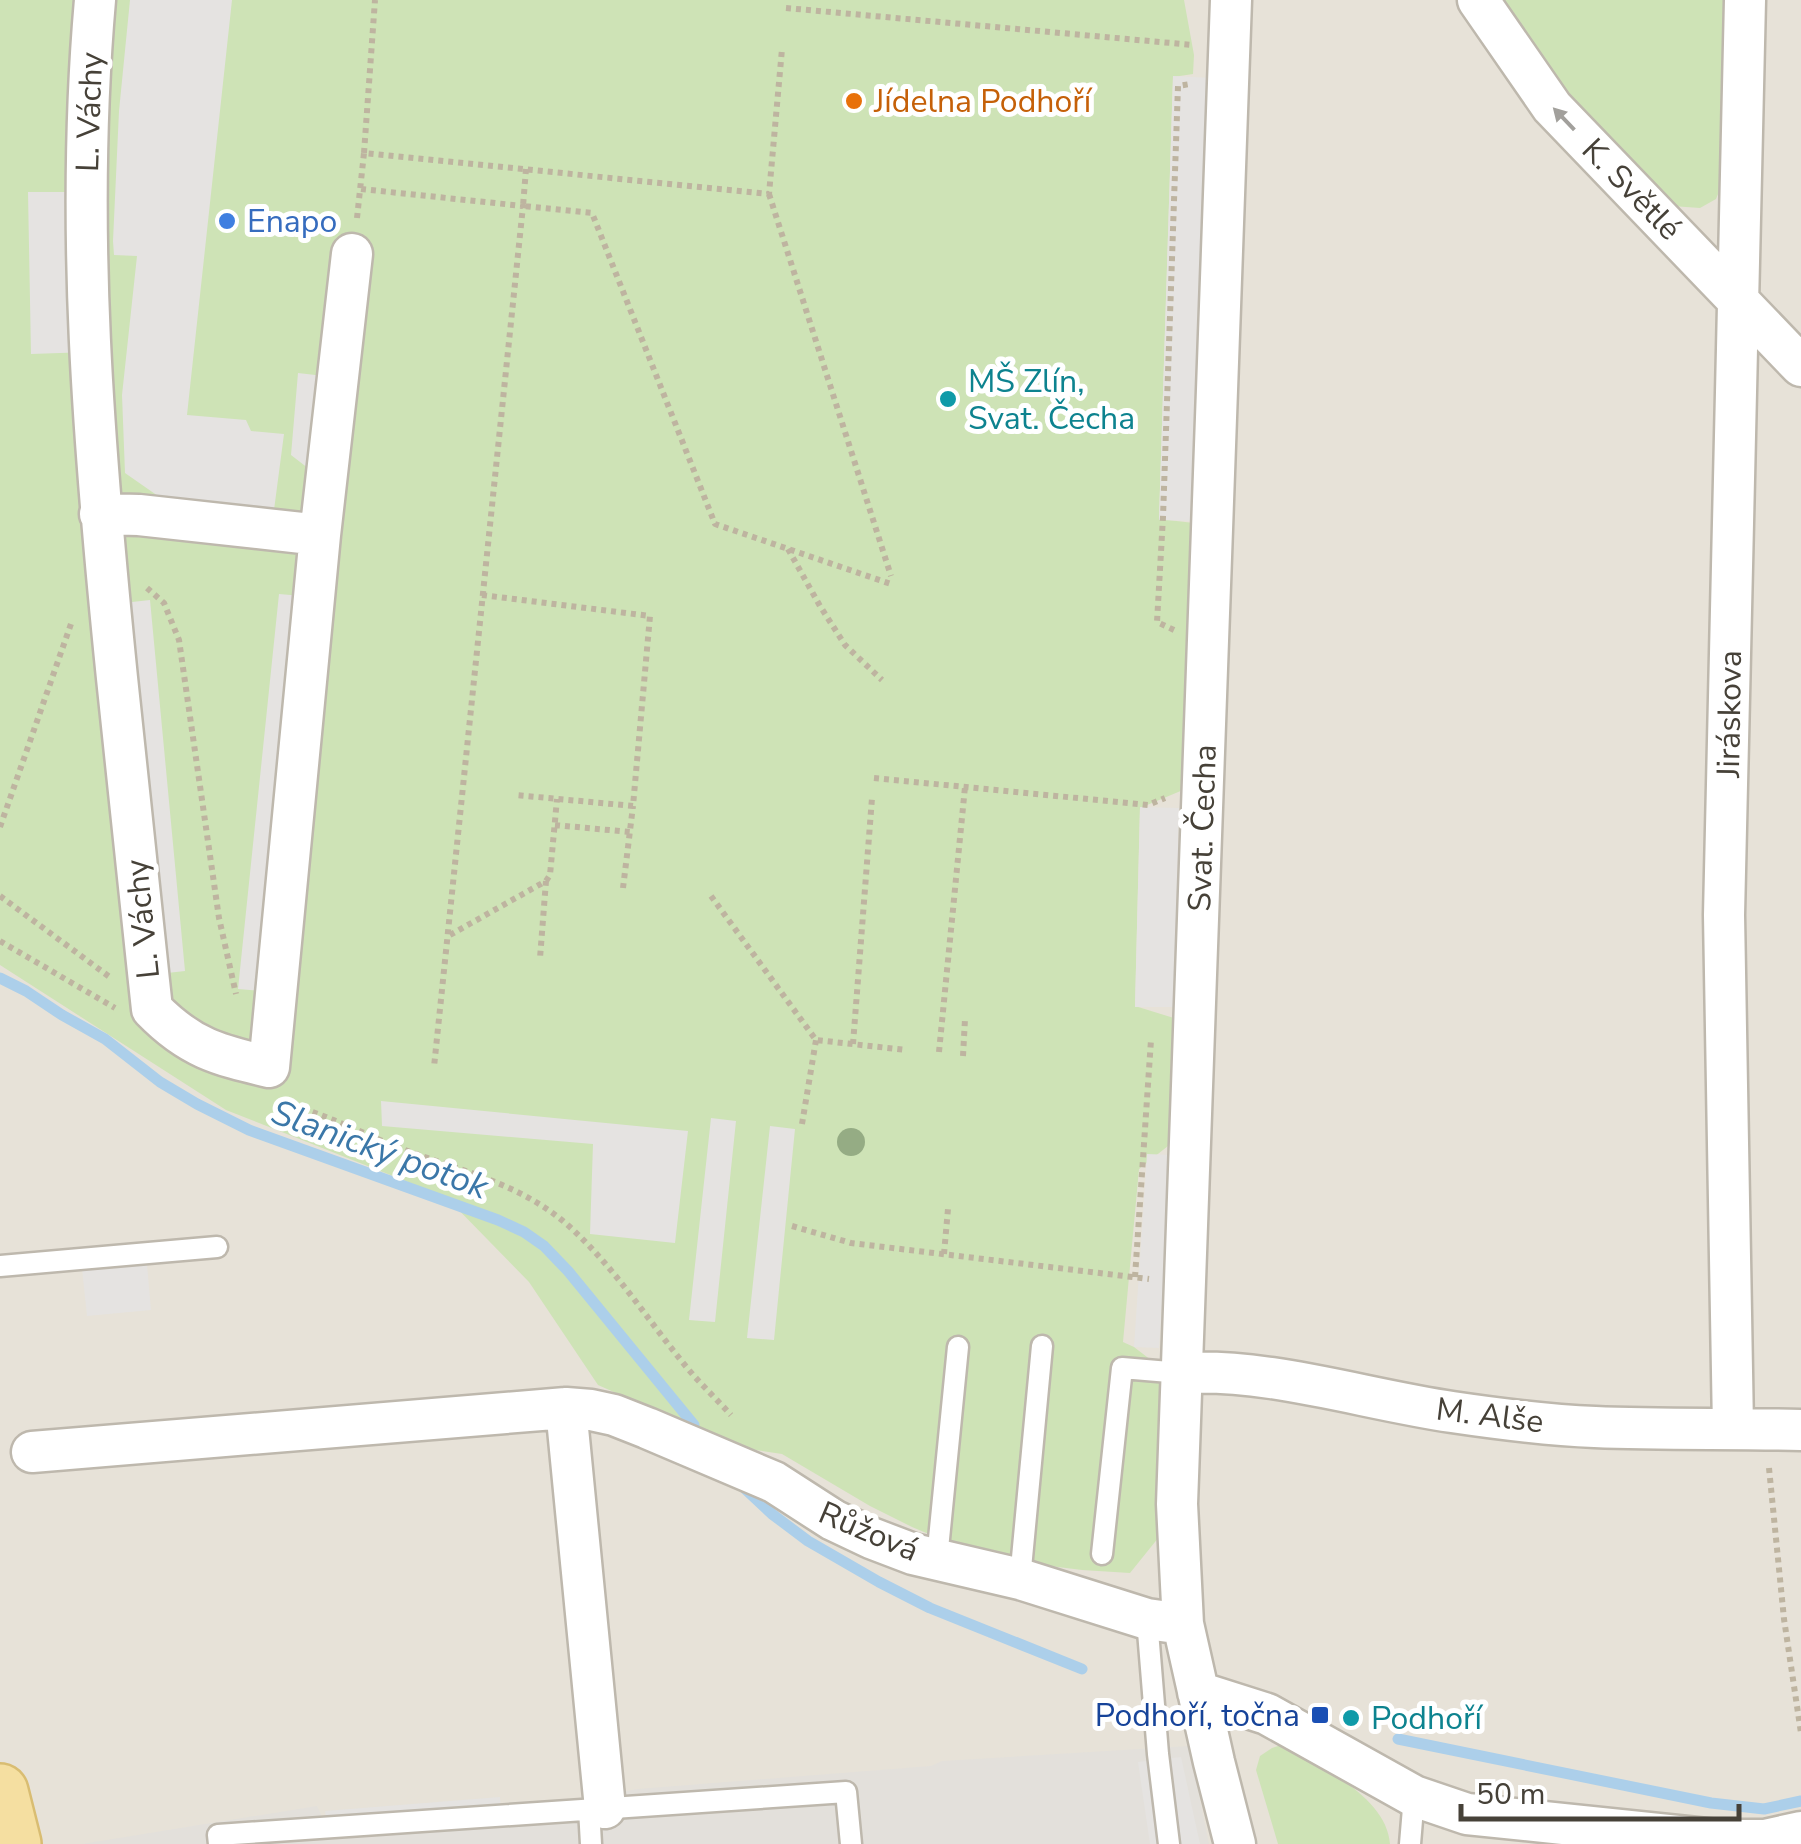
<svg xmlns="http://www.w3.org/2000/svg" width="1801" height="1844" font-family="'Nunito Sans',sans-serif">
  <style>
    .residential { fill: #e7e2d8 }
    .industrial { fill: #e3e0db }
    .green { fill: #cee3b6 }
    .parking { fill: #e5e3e1 }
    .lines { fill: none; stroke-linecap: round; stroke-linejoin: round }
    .stream { stroke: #accfea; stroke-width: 11 }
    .lane-casing { stroke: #beb8ad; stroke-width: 25 }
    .street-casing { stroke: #beb8ad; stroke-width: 45 }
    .primary-casing { stroke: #d9bd72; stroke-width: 60 }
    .path { stroke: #beb4a0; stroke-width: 6; stroke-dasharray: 5 5; stroke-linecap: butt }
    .lane { stroke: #fff; stroke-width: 20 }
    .street { stroke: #fff; stroke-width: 40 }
    .primary { stroke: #f5dfa1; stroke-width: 55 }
    .tree { fill: #95ac84 }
    .oneway { fill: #a2a09c }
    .food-dot { fill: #e8710a; stroke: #fff; stroke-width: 4 }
    .shop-dot { fill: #3f7fe0; stroke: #fff; stroke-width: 4 }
    .culture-dot { fill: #0f9aa8; stroke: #fff; stroke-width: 4 }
    .transit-dot { fill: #1a4fb4; stroke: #fff; stroke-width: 4 }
    .labels { text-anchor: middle; stroke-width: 10; stroke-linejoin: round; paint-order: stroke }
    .food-label { font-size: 32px; fill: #c56008; stroke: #fff; text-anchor: start }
    .street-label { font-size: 32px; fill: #464138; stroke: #fff }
    .shop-label { font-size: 32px; fill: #366cbe; stroke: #fff; text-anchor: start }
    .culture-label { font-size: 32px; fill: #0d838f; stroke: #fff; text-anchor: start }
    .transit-label { font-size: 32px; fill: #164399; stroke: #fff; text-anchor: end }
    .water-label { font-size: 35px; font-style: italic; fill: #3b77a8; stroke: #fff }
  </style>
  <rect width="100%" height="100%" fill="#f3f1ea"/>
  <path class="residential" d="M0,0H1801V1844H0Z"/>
  <path class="industrial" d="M1189,1746L1209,1844H82L317,1806L327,1827L501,1813L638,1789L931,1766L942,1761Z"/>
  <path class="green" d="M0,0H1184L1194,55L1193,74L1173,77L1159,519L1194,523L1183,790L1140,808L1135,1006L1177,1019L1168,1146L1139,1169L1123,1342L1134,1347L1160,1367L1159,1537L1130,1573L1082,1570L986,1558L912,1527L870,1506L782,1454L737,1447L598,1385L529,1282L446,1197L226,1110L0,965Z
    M1493,0H1729L1726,174L1716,199L1700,208L1672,206L1575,110Z
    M1284,1744C1320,1767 1387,1797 1390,1844H1278L1256,1770L1260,1756L1272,1748Z"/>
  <path class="parking" d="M130,0H232L187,415L246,420L251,431L284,434L274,510L158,496L125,473L122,395L137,256L114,255L113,241L119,111Z
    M1173,76L1213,78L1198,521L1159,520Z
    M28,192H86L89,352L31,354Z
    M298,373L324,376L313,472L291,455Z
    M279,594L302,596L261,991L238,989Z
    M150,600L185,971L158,974L123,603Z
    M1140,807L1179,808L1174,1007H1135Z
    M381,1101L688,1131L675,1243L590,1234L593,1144L382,1126Z
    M711,1118L736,1121L715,1322L689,1320Z
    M770,1126L795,1129L774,1340L747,1338Z
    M1147,1154L1172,1155L1159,1348L1134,1347Z
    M146,1253L151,1310L87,1316L81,1259Z
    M1181,1757L1200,1844H1150L1138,1762Z
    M500,1797L501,1813L327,1827L325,1811Z"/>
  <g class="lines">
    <path class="stream" d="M0,978L26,991L62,1015L105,1039L160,1082L197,1104L249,1130L498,1220L524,1232L544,1246L568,1271L694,1425
      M741,1485L772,1514L808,1541L879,1582L930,1608L1082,1669
      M1398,1739L1711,1803L1764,1809L1801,1801"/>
    <defs>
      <path id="lane" d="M0,1266L217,1247
        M1102,1554L1122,1368L1181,1373
        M937,1559L958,1347
        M1020,1579L1042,1346
        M1147,1619L1158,1754L1169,1844
        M589,1809L591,1844
        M219,1844L218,1835L846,1792L851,1844
        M1410,1844L1414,1796"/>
      <path id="street" d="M95,0C75,227 94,452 117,678C129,789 140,899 152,1009C190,1048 218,1055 269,1067L320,535L352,254
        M1231,0L1177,1504L1183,1624L1214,1762L1235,1844
        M1478,0L1552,107L1801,366
        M100,514L139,515L320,535
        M1181,1373C1270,1368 1363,1399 1452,1412C1499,1419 1548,1425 1595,1427C1664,1430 1733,1428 1801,1430
        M566,1408L605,1808
        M1733,1428L1724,915L1745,0
        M32,1452L566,1408L591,1410L614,1415L647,1428L774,1482L833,1520L871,1538L913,1554L1020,1579L1147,1619L1183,1624
        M1198,1692L1267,1714L1414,1796L1467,1814L1716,1840H1765L1801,1832"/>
      <path id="primary" d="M0,1792L13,1844"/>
    </defs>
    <use href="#lane" class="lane-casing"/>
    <use href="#street" class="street-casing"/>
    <use href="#primary" class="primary-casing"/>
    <path class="path" d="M786,8L1193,45
      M364,153L375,0
      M526,169L523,206L592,213L715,524L891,584
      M361,189L523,206L434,1067
      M769,194L891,576
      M357,218L364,153L769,194L782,49
      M788,549L820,606L845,645L882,680
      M147,588L164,603L179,640L219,918L236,994
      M482,595L650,616L633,806L516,795
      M1174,630L1157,622L1163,517L1178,86L1190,84
      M874,778L1148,805L1165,798
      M555,825L630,832
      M0,827L72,621
      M546,881L550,875L557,799
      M623,888L633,806
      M0,896L111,978
      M711,896L816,1040L906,1050
      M450,935L546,881L540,958
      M0,941L115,1008
      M853,1044L872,798
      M939,1052L965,787
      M963,1056L965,1019
      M284,1103C329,1115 369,1137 413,1153C469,1173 525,1186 571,1228C619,1272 652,1327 694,1376C706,1389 719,1402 731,1415
      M802,1124L816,1040
      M792,1226L851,1243L1149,1279
      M944,1254L948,1209
      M1135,1277L1151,1040
      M1769,1468L1784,1619L1801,1733"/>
    <use href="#lane" class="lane"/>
    <use href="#street" class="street"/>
    <use href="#primary" class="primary"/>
  </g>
  <circle class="tree" cx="851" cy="1142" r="14"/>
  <defs><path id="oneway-solid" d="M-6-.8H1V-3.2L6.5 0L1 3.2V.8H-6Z" transform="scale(2.5)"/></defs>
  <use class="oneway" href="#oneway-solid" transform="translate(1564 119) rotate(-134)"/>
  <circle class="food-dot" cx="854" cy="101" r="10"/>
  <circle class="shop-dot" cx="227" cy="221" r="10"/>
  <g class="culture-dot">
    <circle cx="948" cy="399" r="10"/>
    <circle cx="1351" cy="1718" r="10"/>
  </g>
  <rect class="transit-dot" x="1310" y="1705" width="20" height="20" rx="5"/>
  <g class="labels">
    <g class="food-label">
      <text x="874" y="112">Jídelna Podhoří</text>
    </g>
    <g class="street-label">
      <text transform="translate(89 112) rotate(-88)" y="11">L. Váchy</text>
      <text transform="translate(1632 189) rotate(46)" y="11">K. Světlé</text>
      <text transform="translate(1729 714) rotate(-89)" y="11">Jiráskova</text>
      <text transform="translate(1202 828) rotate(-88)" y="11">Svat. Čecha</text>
      <text transform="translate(142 919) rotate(-96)" y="11">L. Váchy</text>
      <text transform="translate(1490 1415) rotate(7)" y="11">M. Alše</text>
      <text transform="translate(869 1531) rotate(23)" y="11">Růžová</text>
    </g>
    <g class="shop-label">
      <text x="247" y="232">Enapo</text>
    </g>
    <g class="culture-label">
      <text x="968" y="392">MŠ Zlín,<tspan x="968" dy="37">Svat. Čecha</tspan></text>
      <text x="1371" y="1729">Podhoří</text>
    </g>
    <g class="transit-label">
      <text x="1300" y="1726">Podhoří, točna</text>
    </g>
    <g class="water-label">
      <text transform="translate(380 1149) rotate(20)" y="12">Slanický potok</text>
    </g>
  </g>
  <path d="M1461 1804v15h278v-15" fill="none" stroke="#464138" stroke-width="5"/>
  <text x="1476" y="1804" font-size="30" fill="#464138" stroke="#ffffff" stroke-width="8" paint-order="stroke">50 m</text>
</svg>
